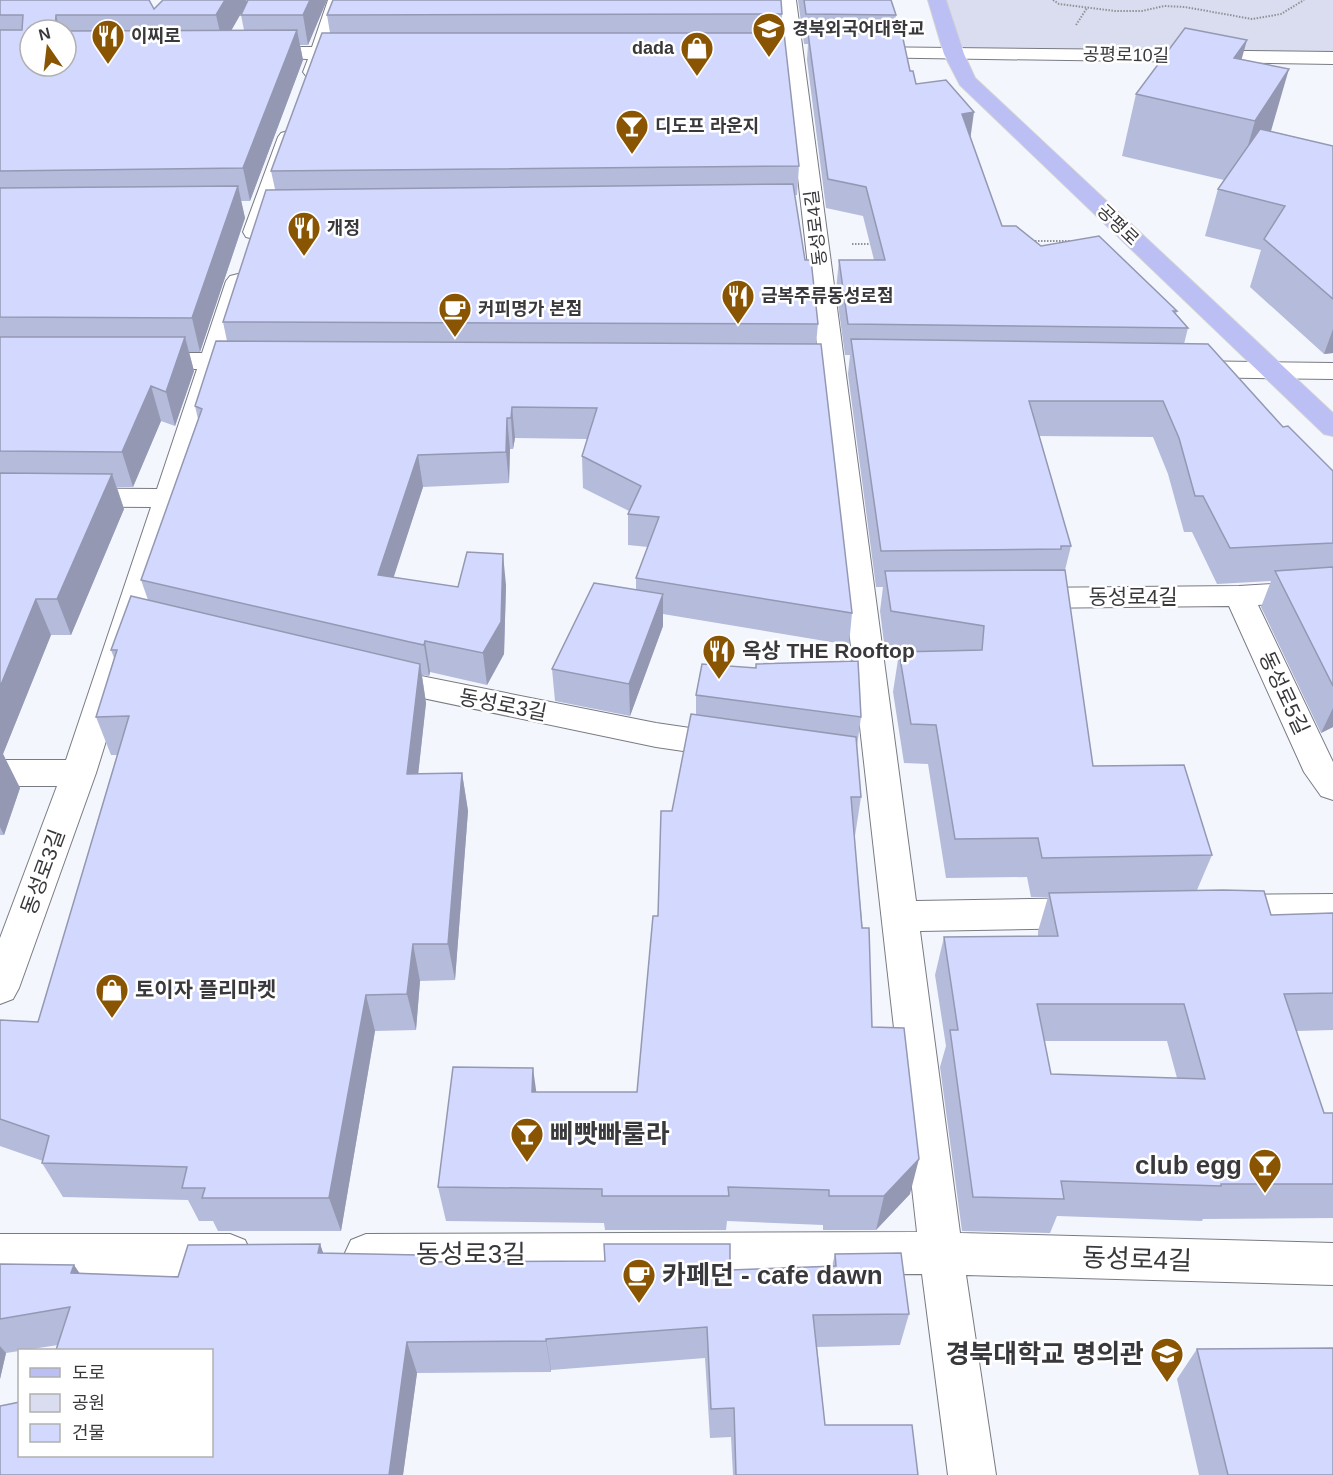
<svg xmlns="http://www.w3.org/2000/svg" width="1333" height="1475" font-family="Helvetica,'Noto Sans KR',sans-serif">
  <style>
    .green { fill: #daddef }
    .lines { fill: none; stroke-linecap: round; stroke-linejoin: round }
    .minor-casing { stroke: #797b83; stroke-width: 2 }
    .major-casing { stroke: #d3d3d4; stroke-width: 2 }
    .path { stroke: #919297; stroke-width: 2; stroke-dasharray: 1.5 1.5; stroke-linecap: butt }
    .minor { fill: #fff; fill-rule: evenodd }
    .major { fill: #bbbff4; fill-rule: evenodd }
    .wall { fill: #b5bbda; fill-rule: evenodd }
    .shaded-wall { fill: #9498b2 }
    .building { fill: #d3d9fe; stroke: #9498b2; stroke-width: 1.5; fill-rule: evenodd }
    .labels { text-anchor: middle; stroke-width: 5; stroke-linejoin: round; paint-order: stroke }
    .far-poi-label { font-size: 18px; font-weight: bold; fill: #39393d; stroke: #fff; text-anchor: start }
    .far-street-label { font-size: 18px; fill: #39393d; stroke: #fff }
    .street-label { font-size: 21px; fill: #39393d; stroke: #fff }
    .poi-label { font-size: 21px; font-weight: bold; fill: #39393d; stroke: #fff; text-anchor: start }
    .near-poi-label { font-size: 26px; font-weight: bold; fill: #39393d; stroke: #fff; text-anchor: start }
    .near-street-label { font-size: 26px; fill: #39393d; stroke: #fff }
  </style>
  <rect width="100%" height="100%" fill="#f4f6fd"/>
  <path class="green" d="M937,0H1333V57L954,54Z"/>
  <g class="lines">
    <defs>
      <path id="minor" d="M328,0H346L331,47L368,49L371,53L368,57L327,59L320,76H306L303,72L308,59L250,57L247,53L250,49L257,47H312Z
        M778,0H796L916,901L1087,898L1100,903L1105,913L1100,923L1087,928L920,931L960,1233L1333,1243V1285L966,1275L996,1475H948L922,1274L366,1276L351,1270L344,1255L351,1240L366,1234L917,1232Z
        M863,47L1333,52V64L856,57L853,53L856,49Z
        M288,131L295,133L298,137L265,232L262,237L254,239L246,237L243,232L278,137L281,133Z
        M238,274L246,276L250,281L227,353L262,356L266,361L262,366L222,369L96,773L19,988L13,999L0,1004V938L57,786H0V760H66L151,507L0,506V488L157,489L197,369H146L137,366L133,361L137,356L146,353H202L226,281L230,276Z
        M1187,361L1333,363V379L1187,377L1178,374L1174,369L1178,364Z
        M1333,580V600L1258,605L1333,762V800L1321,796L1304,772L1229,606L1024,608L1013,605L1009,598L1013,591L1024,588L1239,586Z
        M381,668L656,723L731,734L743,737L748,746L743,755L731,758L656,747L370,687L365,679L370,671Z
        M1333,894V924L1226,925L1213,920L1208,910L1213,900L1226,895Z
        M0,1234H230L245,1240L252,1255L245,1270L230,1276H0Z"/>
      <path id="major" d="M928,0H946L964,54L975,78L1333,413V436L1324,434L960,85L944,54Z"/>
    </defs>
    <use href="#minor" class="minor-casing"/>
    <use href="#major" class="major-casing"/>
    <path class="path" d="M1053,0L1059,4L1115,11H1142L1164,6L1185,7L1252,19L1281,14L1304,0
      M1076,25L1087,8
      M1032,241H1076
      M852,244H875"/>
    <use href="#minor" class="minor"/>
    <use href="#major" class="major"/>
  </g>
  <path class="wall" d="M0,0L154,9L163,0H327L308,45H300L303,60L250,201H241L245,218L200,352H189L194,371L175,426L161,421L133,487H117L124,509L71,635H51L3,754L20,788L4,835H0ZM247,3L241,15L244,30H231ZM30,30H66V66Z
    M798,0H891L896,15L894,34L916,84L971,139L1002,226L1041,246L1177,311L1176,314L1188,328L1184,344L1283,427L1333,471V727L1321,733L1261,607L1271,581L1217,584L1192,532H1184L1168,474L1153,437L1039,436L1071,546L1065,570L1093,766L1212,855L1197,890L1271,915L1333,913V1030L1296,1031L1324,1113H1333V1218L1203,1219L1202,1221L1057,1216L1050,1233L962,1231L940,1067L946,1046L935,975L944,937L1038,936V931L1048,897H1031L1027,877L946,878L928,764L904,763L893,692L899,653L885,651L880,611L883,587H876L848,374L850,355H845L836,290L839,260H874L863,216L826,208L807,60L808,44H804ZM1044,1041H1167L1177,1078L1051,1074Z
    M782,14L781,33L799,166L797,195H794L805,260L818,324L816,344L852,613L849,645L663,614V626L630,716L555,701L552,669L636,590V578L648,547L628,545V514L629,511L583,488L582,456L587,439L515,438L513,449H510L509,483L423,487L393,577L458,587L506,585L504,654L487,685L430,672L429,676L422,675L426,703L418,774L462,773L468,811L455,980L420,981L416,1030L375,1031L341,1231H218L213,1221H199L188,1200L63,1197L42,1163L43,1161L0,1146V1020L38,1022L117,755H111L96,717L114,658L111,650L148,600L141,580L198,419L195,406L227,341L223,322L275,189L271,171L330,33L327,15Z
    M1242,59L1270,131L1333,146V353L1324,354L1250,287L1261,250L1205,236L1218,189L1224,180L1122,156L1136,94Z
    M696,695L861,717L857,746L861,797L855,836H854L872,1027L910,1194L876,1230H823V1225L727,1221L726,1230H605L604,1223L446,1221L438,1187L536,1092H637L658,916L696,715Z
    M320,1244L323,1253L420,1262L730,1270L832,1266L835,1254L909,1314L900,1345L817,1347L825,1425L918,1475H733L731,1437L710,1438L705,1358L551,1370V1372L417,1373L403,1475H0L212,1455L58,1345L6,1353L0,1379V1264L74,1265L79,1273L178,1277Z
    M1197,1349L1333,1475H1199L1177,1379Z"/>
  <path class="shaded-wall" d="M225,0H246L247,3L223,45L216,15Z
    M310,0H327L308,45L303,15Z
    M56,15L60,30H55Z
    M297,30L303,60L250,201L243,168Z
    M1247,40L1230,101L1234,58Z
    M1289,69L1271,131L1237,184L1255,121Z
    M974,112L970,141L962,114Z
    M238,186L245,218L200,352L192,318Z
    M1333,329V353L1324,354Z
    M185,337L194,371L175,426L166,392Z
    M151,386L161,421L133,487L122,452Z
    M512,407L515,438L513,449L511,418Z
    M507,418L510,449L509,483L506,452Z
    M418,455L423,487L384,607L378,575Z
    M112,474L124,509L71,635L57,599Z
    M503,554L506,585L504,654L487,685L483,653Z
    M663,594V626L630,716L629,684Z
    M36,599L51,635L3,754L20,788L4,835L0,827V687Z
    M425,641L430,672L429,676L424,645Z
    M420,664L426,703L414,812L407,774Z
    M1333,708V727L1321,733Z
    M462,773L468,811L455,980L448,944Z
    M413,944L420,981L416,1030L407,994Z
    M366,995L375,1031L341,1231L329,1198Z
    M533,1068L538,1104L532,1092Z
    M919,1159L910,1194L876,1230L884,1196Z
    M320,1244L332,1278L318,1253Z
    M74,1265L96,1297L71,1273Z
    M546,1339L551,1370V1372L546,1341Z
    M407,1342L417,1373L403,1475H389Z
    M0,1346L6,1353L0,1379Z"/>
  <path class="building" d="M0,0H149L154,9L163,0H225L216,15H56L55,29L56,30H30V66H66V31L297,30L243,168L0,171V30H22L23,15H0Z
    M248,0H310L303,15H241Z
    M333,0H781L782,14L327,15Z
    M804,0H891L896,15L806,14Z
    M1185,28L1247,40L1234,58L1289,69L1255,121L1136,94Z
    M322,33H784L799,166L271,171Z
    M808,33L902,34L910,71H913L916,84L946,80L974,112L962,114L1002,226H1016L1041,246L1099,236L1177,311H1173L1188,328L848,324L839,260H885L866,187L828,179Z
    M1260,129L1333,146V299L1264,239L1285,206L1218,189Z
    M793,184L805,260H811L818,324L223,322L266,190Z
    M238,186L192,318L0,317V188Z
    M0,337H185L166,392L151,386L122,452L0,451Z
    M851,339L1208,344L1283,427L1288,426L1333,471V543L1230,548L1203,496H1195L1179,438L1163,401H1029L1071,546H1061V549L881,551Z
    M216,341L821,344L852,613L636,578L659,517L628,514L641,486L582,456L597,408L512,407L511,418H507L506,452L418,455L378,575L458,587L467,552L503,554L501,622L483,653L425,641L424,645L410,642L141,580L202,409L195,406Z
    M0,473L112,474L57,599H36L0,687Z
    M1333,567V686L1275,571Z
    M1065,570L1093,766L1184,765L1212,855L1042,858L1038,838L955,839L936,725L911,724L899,652L982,650L984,626L891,611L885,571Z
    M594,583L663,594L629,684L552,669Z
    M131,596L420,664L407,774L462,773L448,944H413L407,994L366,995L329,1198H202L205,1188H182L187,1167L42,1163L49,1136L0,1119V1020L38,1022L129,716L96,717L117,650H111Z
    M858,661L861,717L696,695L702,664L756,668V664Z
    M691,714L856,737L861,797H851L862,928H869L872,1027L904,1028L919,1159L884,1196H829V1190L728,1187L729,1196H602V1189L438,1187L453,1067L533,1068L532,1092H637L653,916H658L661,811H672Z
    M1223,890L1264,891L1271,915L1333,913V993L1284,994L1324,1113H1333V1184H1221V1186L1061,1181L1064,1199L973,1197L950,1030H958L944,937L1058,936L1049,893ZM1037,1004H1184L1205,1079L1051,1074Z
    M320,1244L318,1253L419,1255L418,1262L605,1261L604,1244H730V1270L836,1266L835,1254L901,1253L909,1314L813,1315L825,1425H912L918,1475H736L734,1408L711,1409L707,1327L546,1339V1341L407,1342L389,1475H0V1406L20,1402V1455H212V1350H56L70,1307L0,1319V1264L74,1265L71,1273L178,1277L188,1245Z
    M1333,1348V1475H1228L1197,1349Z"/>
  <defs>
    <symbol id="university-pin" viewBox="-11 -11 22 30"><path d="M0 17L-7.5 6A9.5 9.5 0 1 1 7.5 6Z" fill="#895502" stroke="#fff"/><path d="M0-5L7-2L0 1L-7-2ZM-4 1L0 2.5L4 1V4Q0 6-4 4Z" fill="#fff"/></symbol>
    <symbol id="restaurant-pin" viewBox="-11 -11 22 30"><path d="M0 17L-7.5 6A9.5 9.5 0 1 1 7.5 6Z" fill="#895502" stroke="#fff"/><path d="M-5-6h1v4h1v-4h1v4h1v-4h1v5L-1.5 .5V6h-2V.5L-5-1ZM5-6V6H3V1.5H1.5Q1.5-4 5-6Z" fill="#fff"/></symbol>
    <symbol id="shop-pin" viewBox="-11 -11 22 30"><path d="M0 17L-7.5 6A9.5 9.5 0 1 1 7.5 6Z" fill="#895502" stroke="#fff"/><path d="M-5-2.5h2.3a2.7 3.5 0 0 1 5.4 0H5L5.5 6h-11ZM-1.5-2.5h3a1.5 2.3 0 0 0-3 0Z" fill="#fff"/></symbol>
    <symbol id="bar-pin" viewBox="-11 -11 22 30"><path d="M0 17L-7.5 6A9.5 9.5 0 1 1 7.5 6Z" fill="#895502" stroke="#fff"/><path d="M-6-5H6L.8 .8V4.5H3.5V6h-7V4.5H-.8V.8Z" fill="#fff"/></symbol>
    <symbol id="cafe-pin" viewBox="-11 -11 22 30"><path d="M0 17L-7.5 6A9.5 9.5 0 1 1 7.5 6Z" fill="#895502" stroke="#fff"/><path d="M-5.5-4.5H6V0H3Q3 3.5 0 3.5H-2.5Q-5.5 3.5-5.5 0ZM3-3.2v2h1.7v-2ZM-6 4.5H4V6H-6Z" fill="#fff"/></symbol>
  </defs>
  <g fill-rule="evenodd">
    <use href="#university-pin" x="750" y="10" width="38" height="52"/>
    <use href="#restaurant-pin" x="89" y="17" width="38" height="52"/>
    <use href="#shop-pin" x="678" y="29" width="38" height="52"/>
    <use href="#bar-pin" x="613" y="107" width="38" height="52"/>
    <use href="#restaurant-pin" x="285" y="209" width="38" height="52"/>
    <use href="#restaurant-pin" x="719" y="277" width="38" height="52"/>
    <use href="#cafe-pin" x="436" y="290" width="38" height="52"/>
    <use href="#restaurant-pin" x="700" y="632" width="38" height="52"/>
    <use href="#shop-pin" x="93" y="971" width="38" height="52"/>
    <use href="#bar-pin" x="508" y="1115" width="38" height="52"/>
    <use href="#bar-pin" x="1246" y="1146" width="38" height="52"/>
    <use href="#cafe-pin" x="620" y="1256" width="38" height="52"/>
    <use href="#university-pin" x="1148" y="1335" width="38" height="52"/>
  </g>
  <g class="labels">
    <g class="far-poi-label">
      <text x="792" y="35">경북외국어대학교</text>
      <text x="131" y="42">이찌로</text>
      <text x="674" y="54" text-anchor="end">dada</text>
      <text x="655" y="132">디도프 라운지</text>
      <text x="327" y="234">개정</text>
      <text x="761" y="302">금복주류동성로점</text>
      <text x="478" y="315">커피명가 본점</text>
    </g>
    <g class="far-street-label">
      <text transform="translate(1126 55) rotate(1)" y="6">공평로10길</text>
      <text transform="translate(1118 225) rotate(44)" y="6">공평로</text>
      <text transform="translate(816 228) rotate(-97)" y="6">동성로4길</text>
    </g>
    <g class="street-label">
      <text x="1133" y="604">동성로4길</text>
      <text transform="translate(1284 693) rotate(65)" y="7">동성로5길</text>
      <text transform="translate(503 705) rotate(11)" y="7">동성로3길</text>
      <text transform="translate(43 872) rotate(-70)" y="7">동성로3길</text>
    </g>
    <g class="poi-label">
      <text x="742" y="658">옥상 THE Rooftop</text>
      <text x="135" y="997">토이자 플리마켓</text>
    </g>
    <g class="near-poi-label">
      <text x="550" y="1143">삐빳빠룰라</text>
      <text x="1242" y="1174" text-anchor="end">club egg</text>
      <text x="662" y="1284">카페던 - cafe dawn</text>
      <text x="1144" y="1363" text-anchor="end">경북대학교 명의관</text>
    </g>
    <g class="near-street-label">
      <text x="471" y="1263">동성로3길</text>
      <text transform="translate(1137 1259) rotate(2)" y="9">동성로4길</text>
    </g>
  </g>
  <rect x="18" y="1349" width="195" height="108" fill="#ffffff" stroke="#b0b0b1" stroke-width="1.5"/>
  <rect x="30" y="1368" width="30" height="9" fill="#bbbff4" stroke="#b0b0b1" stroke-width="1.5"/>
  <text x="72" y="1379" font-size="18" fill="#39393d">도로</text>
  <rect x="30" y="1394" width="30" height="18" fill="#daddef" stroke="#b0b0b1" stroke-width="1.5"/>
  <text x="72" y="1409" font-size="18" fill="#39393d">공원</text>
  <rect x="30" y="1424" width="30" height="18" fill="#d3d9fe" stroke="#b0b0b1" stroke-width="1.5"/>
  <text x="72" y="1439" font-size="18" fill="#39393d">건물</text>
  <g transform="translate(48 48) rotate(346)"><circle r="28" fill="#ffffff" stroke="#b0b0b1" stroke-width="1.5"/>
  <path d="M0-4.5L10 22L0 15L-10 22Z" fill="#895502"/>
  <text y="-9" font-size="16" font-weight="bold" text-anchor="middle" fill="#39393d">N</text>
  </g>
</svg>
